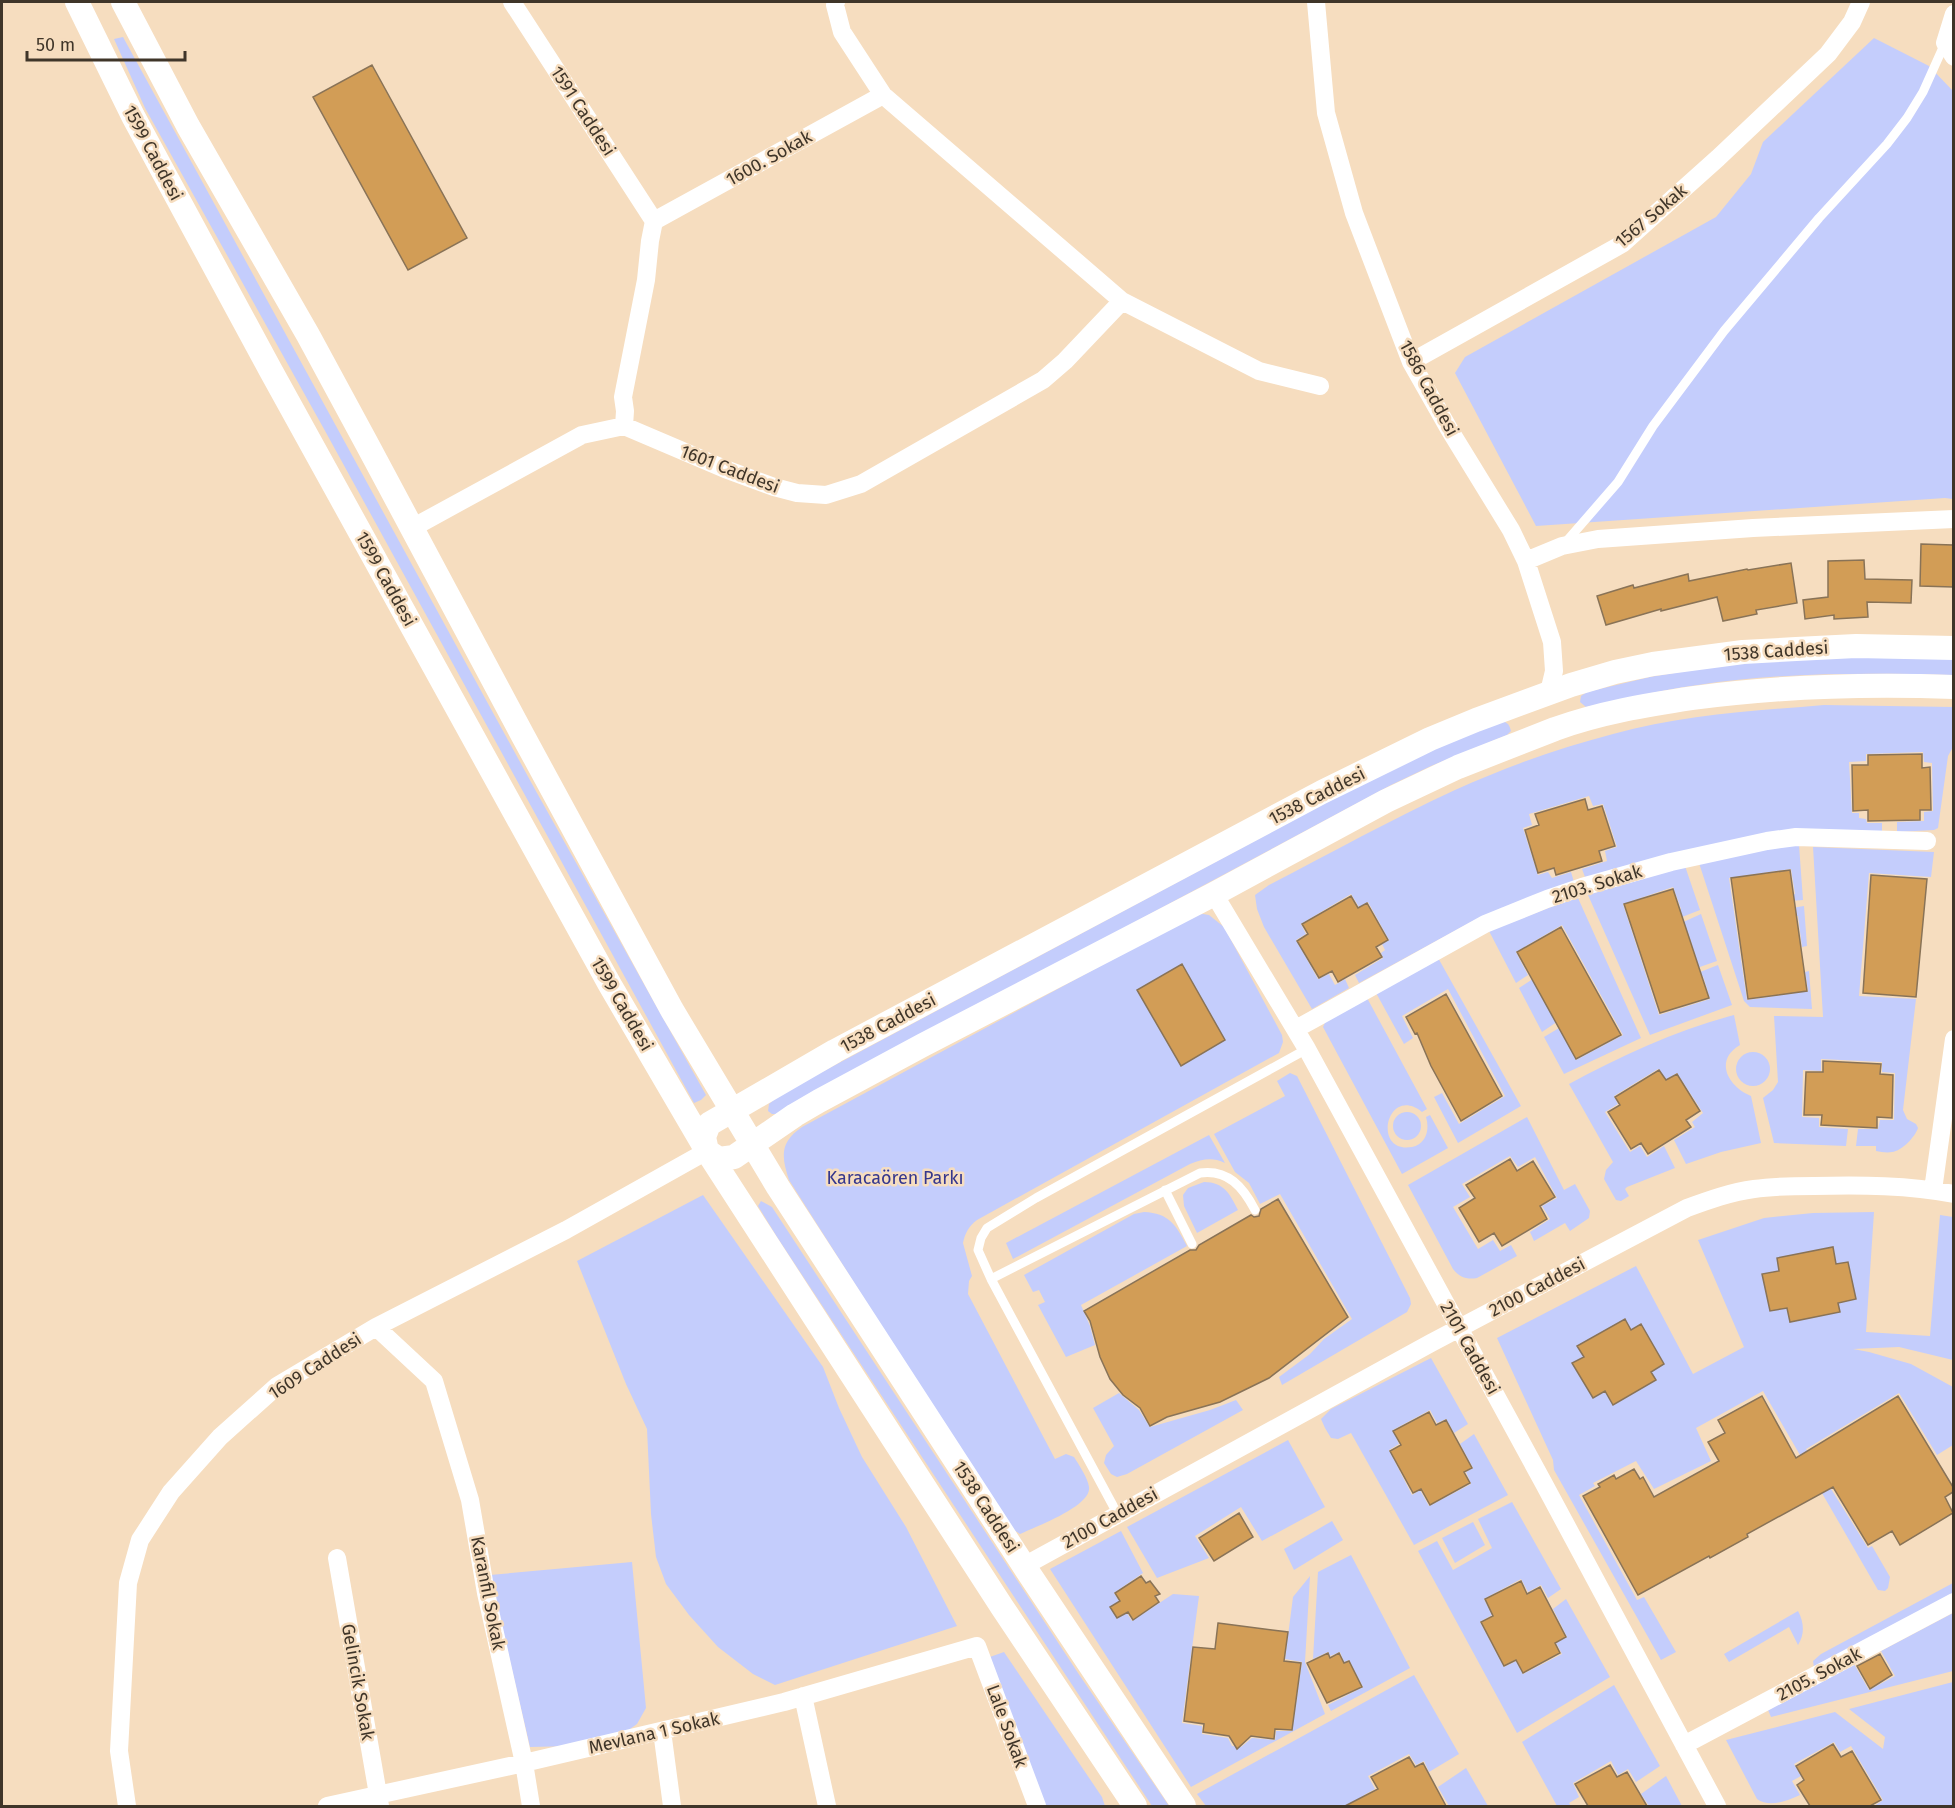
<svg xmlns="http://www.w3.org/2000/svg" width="1955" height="1808" font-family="'Fira Sans',sans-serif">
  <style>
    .green { fill: #c4cdfc }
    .building { fill: #d29d56; stroke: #897357; stroke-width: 1.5 }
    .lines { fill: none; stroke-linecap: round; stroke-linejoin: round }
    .lane { stroke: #fff; stroke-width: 9 }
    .street { stroke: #fff; stroke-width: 18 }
    .secondary { stroke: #fff; stroke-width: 24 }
    .labels { text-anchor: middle; stroke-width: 5; stroke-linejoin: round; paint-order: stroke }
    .street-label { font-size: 18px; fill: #3f3529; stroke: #f6ddbf }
    .park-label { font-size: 18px; fill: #35378d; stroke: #f6ddbf }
  </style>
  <rect width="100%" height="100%" fill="#f6ddbf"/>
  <path class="green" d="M123,37L537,793L706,1095L701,1100L694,1103L324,429L145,108L114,39Z
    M1874,38L1929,66L1953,91V499L1945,498L1536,526L1455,373L1465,357L1716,217L1751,174L1763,142Z
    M1823,657L1953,658V675C1869,673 1782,672 1698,685C1660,690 1623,700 1586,707L1580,702L1581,696L1587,692L1650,677L1735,663Z
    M1824,705L1953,707V747L1948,756L1938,828L1934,830L1897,832V822L1924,821V812L1933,811L1932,763L1924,762L1923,752L1866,754V761L1849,762L1852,813H1859V818L1866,819L1867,823H1882V832L1585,877L1582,869L1607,861L1605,851L1617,847L1603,804L1593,806L1589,796L1529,814L1532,825L1523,828L1538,875L1548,872L1552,878L1571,872L1574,882L1523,900L1471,922L1359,983L1355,975L1383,958L1381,953L1385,950L1382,944L1389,940L1368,902L1359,907L1351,894L1301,924L1306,934L1296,940L1318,979L1329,974L1335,985L1345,979L1349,988L1312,1009L1264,927L1257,909L1255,895L1269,885C1331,853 1392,819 1455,790C1506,767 1559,748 1613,734C1682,715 1753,711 1824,705Z
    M1499,721C1507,722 1509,723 1511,731L1507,735L1431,766L1391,785L776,1114H772L768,1111L769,1104L776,1098L809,1079L1335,798L1416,757Z
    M1799,845L1803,900L1790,901L1789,895L1795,894L1791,869L1729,878L1747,1000L1808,991L1805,972L1809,971L1812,1009L1750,1007L1744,1001L1699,863L1756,849Z
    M1813,847L1934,852L1931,877L1869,873L1859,996L1916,999L1903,1110L1907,1119L1916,1124L1918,1128C1915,1137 1902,1151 1892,1152C1887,1153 1881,1152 1876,1151V1146H1856L1858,1129H1878L1880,1120H1894L1895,1073L1882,1072V1062L1821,1059V1071L1803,1070L1802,1117L1819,1118V1127L1848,1129L1846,1146L1774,1143L1763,1098L1773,1090L1778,1082L1774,1016L1823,1017Z
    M1685,866L1700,910L1677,919L1675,912L1681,909L1673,887L1623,904L1659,1015L1710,999L1703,976L1696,978L1695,974L1718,965L1732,1005L1650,1035L1588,895Z
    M1578,898L1641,1038L1564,1074L1544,1037L1559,1028L1576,1060L1623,1035L1562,925L1516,952L1528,975L1516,983L1489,931L1551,907Z
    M1804,906L1807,946L1802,947L1798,916H1792V908Z
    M1203,914L1209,915L1224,927L1282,1035L1283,1042L1279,1053L977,1220C969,1226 965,1233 963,1243L972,1276L969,1281L968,1294L1055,1459L1066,1454L1074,1457C1079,1465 1088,1478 1089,1487C1092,1506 1035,1527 1020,1534L1014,1530L926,1396L789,1180C781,1156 780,1142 802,1127L1195,915Z
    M1701,914L1717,961L1694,969L1696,957L1688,932L1682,933L1679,924Z
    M1437,956L1521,1106L1458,1143L1434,1097L1442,1093L1459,1124L1505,1096L1448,989L1402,1016L1413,1038L1404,1044L1375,991Z
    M1539,975L1543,983L1536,988L1553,1017H1564L1542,1032L1519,988Z
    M1366,996L1427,1109L1422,1112C1387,1084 1371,1154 1412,1147C1426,1144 1430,1130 1426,1117L1430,1115L1448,1148L1402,1174L1323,1027L1328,1016Z
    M1734,1015L1740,1045C1713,1061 1729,1087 1751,1096L1761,1143L1721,1152L1686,1164L1674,1140L1695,1127L1692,1122L1703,1113L1677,1073L1665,1080L1658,1069L1614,1096L1618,1104L1605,1112L1630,1152L1640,1146L1647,1157L1664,1146L1675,1168L1627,1187L1625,1189L1629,1196L1621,1201L1616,1200L1604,1179L1606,1170L1613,1162L1569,1084C1621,1056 1676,1030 1734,1015Z
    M1736 1069a17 17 0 1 1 34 0a17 17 0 1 1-34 0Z
    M1290,1073L1297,1076L1410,1298L1411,1304L1407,1312L1282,1385L1279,1377L1310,1354L1324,1339L1352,1319L1280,1194L1260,1204L1249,1183L1235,1172L1214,1134L1285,1096L1277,1081Z
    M1393 1126a14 14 0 1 1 28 0a14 14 0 1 1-28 0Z
    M1527,1117L1564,1190L1575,1184L1590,1211L1589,1218L1570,1231L1565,1223L1534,1241L1530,1232L1550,1219L1542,1206L1557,1198L1535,1157L1518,1167L1510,1156L1462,1184L1470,1197L1453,1207L1478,1249L1493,1240L1500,1251L1511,1245L1517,1256L1477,1278C1467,1280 1459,1277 1453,1269L1408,1185Z
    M1209,1135L1225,1163C1212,1157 1203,1159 1190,1164L1013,1259L1006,1243Z
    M1204,1182C1224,1182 1230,1194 1238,1210L1197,1233L1184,1206L1183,1195L1188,1188Z
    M703,1195L823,1367L839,1408L862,1457L906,1527L957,1626L775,1685L753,1674L718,1647L689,1615L666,1584L656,1557L651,1514L647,1429L626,1384L577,1261Z
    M761,1201L772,1207L1078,1673L1169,1806H1152L777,1237L758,1206Z
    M1144,1212C1169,1213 1176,1225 1187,1246L1081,1305L1090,1326L1095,1345L1066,1357L1038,1305L1045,1302L1039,1290L1033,1292L1024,1275L1134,1214Z
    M1874,1212L1866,1332L1930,1336L1940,1215L1953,1217V1360L1899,1347L1853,1349L1869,1352L1911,1364L1953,1387V1445L1937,1455L1899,1393L1806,1449L1868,1548L1872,1546L1890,1577L1888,1588L1885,1591L1878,1590L1763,1391L1696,1428L1711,1461L1654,1489L1636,1461L1593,1483L1595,1486L1579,1495L1637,1600L1644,1597L1676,1652L1661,1660L1554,1470L1553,1460L1497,1338L1636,1266L1693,1374L1744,1347L1698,1240L1764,1218L1813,1213Z
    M1431,1358L1468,1424L1454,1433L1446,1419L1437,1423L1430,1410L1393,1430L1399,1444L1389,1450L1412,1495L1420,1490L1429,1506L1471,1484L1466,1472L1473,1468L1460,1444L1474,1434L1508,1495L1414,1545L1351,1433L1338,1439L1331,1438L1325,1428L1321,1419L1331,1409Z
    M1119,1393L1139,1410L1150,1427L1210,1410L1236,1400L1243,1410L1127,1474L1117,1477L1111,1474L1104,1463L1106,1455L1114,1446L1093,1408Z
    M1288,1440L1325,1507L1262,1541L1241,1507L1195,1536L1209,1558L1157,1578L1127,1527Z
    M1512,1502L1561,1589L1548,1598L1541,1585L1528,1592L1521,1579L1484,1599L1492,1615L1480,1622L1504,1667L1516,1661L1523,1674L1562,1654L1556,1643L1567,1637L1553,1609L1566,1599L1610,1677L1517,1733L1418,1551L1437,1541L1453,1570L1492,1548L1478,1519Z
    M1332,1521L1343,1540L1294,1570L1284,1549Z
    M1473,1522L1485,1545L1455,1563L1442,1538Z
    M1121,1531L1143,1573L1114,1593L1132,1621L1173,1594L1199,1596L1182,1723L1202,1726V1734L1228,1738L1232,1746L1241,1747L1252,1738L1275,1740L1276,1731H1292L1302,1662L1285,1659L1293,1597L1310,1576L1305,1662L1325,1714L1191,1787L1050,1569Z
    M1351,1555L1410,1668L1331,1711L1328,1705L1363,1687L1349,1660L1344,1662L1340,1652L1330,1656L1328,1652L1313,1659L1318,1572Z
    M632,1562L646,1708L637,1724L623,1734L574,1746L530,1747L490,1575Z
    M1953,1583V1593L1814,1668L1813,1661L1821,1654Z
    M1798,1611C1804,1622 1805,1634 1798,1645L1789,1627L1729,1662L1724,1654Z
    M1953,1613V1671L1771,1717L1768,1710L1854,1664L1869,1690L1895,1676L1881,1651Z
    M1004,1652L1102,1797L1105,1806H1041L987,1658Z
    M1414,1675L1459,1754L1429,1772L1424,1761L1416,1765L1409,1754L1368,1776L1375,1789L1364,1795L1370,1806H1206L1197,1794Z
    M1953,1682V1806H1874L1883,1800L1851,1746L1840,1752L1834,1742L1794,1764L1801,1776L1792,1781L1800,1795C1787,1801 1769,1808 1757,1799L1726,1740L1835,1712L1883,1749L1885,1737L1849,1709Z
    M1614,1685L1660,1766L1636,1782L1628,1769L1618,1775L1611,1761L1573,1783L1579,1797L1569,1803L1571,1806H1557L1522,1742Z
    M1466,1768L1488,1806H1449L1438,1787Z
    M1666,1776L1682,1806H1649L1641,1794Z"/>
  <path class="building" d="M372,65L467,238L408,270L313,97Z
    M1921,544L1953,545V587L1920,586Z
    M1864,560L1865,579L1912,580L1911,603L1867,602L1868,617L1834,619V615L1805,619L1803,600L1828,597V561Z
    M1791,563L1797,603L1756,610L1757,614L1723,621L1717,597L1661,611V609L1606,625L1597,596L1633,585L1634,588L1688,574L1689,581L1747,569L1748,570Z
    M1922,754V768L1930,767L1931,810H1920V820L1868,821V810L1853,811L1852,765H1868V755Z
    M1585,799L1588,810L1602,806L1615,846L1599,851L1602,861L1556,875L1554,868L1538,873L1525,830L1539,825L1535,814Z
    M1790,870L1807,991L1748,999L1731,878Z
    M1871,875L1927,879L1916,997L1863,993Z
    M1673,889L1709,998L1660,1013L1624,904Z
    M1351,896L1358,908L1367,903L1388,940L1376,947L1382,957L1338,982L1332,971L1319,978L1297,941L1308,934L1302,924Z
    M1561,927L1621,1035L1576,1059L1517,952Z
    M1182,964L1225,1040L1181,1066L1137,990Z
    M1446,994L1502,1096L1461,1121L1431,1066L1417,1033L1415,1034L1406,1017Z
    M1823,1061L1881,1064L1880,1074L1893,1075L1892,1118L1877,1117V1128L1821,1125L1822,1115H1804L1806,1072H1823Z
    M1659,1070L1666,1080L1677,1074L1700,1111L1686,1120L1691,1127L1648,1154L1641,1143L1631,1149L1608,1112L1620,1105L1615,1097Z
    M1510,1159L1517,1171L1533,1161L1555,1197L1540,1206L1547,1219L1502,1246L1494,1233L1479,1242L1459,1208L1475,1198L1466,1185Z
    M1278,1199L1348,1317L1269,1378L1220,1402L1167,1417L1150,1426L1140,1408L1123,1395L1110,1379L1100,1357L1090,1321L1084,1311L1190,1250H1196L1199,1245L1251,1215L1254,1217L1259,1216L1261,1209Z
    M1833,1247L1836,1264L1848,1262L1856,1299L1838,1303L1840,1312L1790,1322L1787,1308L1770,1311L1762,1274L1779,1271L1777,1258Z
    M1625,1319L1631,1330L1641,1324L1664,1364L1651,1372L1656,1380L1613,1405L1605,1391L1593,1398L1572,1363L1584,1357L1577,1346Z
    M1762,1396L1796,1458L1898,1396L1953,1487V1492L1945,1497L1953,1513L1900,1545L1892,1531L1868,1545L1833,1487L1747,1534L1748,1537L1710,1558L1709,1556L1638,1595L1583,1496L1600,1487L1598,1484L1614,1475L1616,1479L1634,1469L1640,1479L1643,1477L1654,1497L1719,1461L1708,1442L1725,1433L1718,1420Z
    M1429,1412L1436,1425L1446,1420L1472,1468L1464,1472L1470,1483L1430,1505L1421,1489L1413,1493L1390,1451L1401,1445L1393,1431Z
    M1239,1513L1253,1537L1214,1561L1199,1538Z
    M1141,1576L1146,1583L1150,1581L1160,1594L1155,1596L1159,1602L1133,1620L1128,1612L1117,1618L1110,1607L1120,1601L1115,1593Z
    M1521,1581L1527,1594L1540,1587L1566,1637L1555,1643L1560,1653L1523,1673L1516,1660L1504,1666L1481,1622L1493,1616L1485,1599Z
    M1218,1623L1288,1632L1284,1661L1301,1663L1292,1730L1275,1729L1274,1739L1251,1736L1237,1749L1229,1736L1203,1732L1204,1724L1184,1721L1193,1647L1215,1649Z
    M1328,1653L1330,1658L1339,1653L1344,1663L1349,1661L1362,1687L1327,1703L1307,1663Z
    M1880,1654L1892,1675L1870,1689L1857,1666Z
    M1833,1744L1841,1757L1852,1751L1881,1800L1870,1806H1810L1797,1785L1804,1780L1796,1766Z
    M1409,1757L1415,1767L1423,1763L1446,1806H1345L1378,1789L1371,1777Z
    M1610,1765L1617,1777L1627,1772L1647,1806H1588L1575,1784Z"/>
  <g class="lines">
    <path class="lane" d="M1565,543L1618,482L1653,426L1724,331L1819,218L1887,144L1907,118L1923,92L1945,43
      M1165,1190L1192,1244
      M991,1279L1200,1173C1228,1169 1243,1187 1255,1210
      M1117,1513L991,1279L978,1250L981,1238L987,1228L1036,1198L1307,1049"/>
    <path class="street" d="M512,2L654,221
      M836,2L835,5L842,32L883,95L1122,301L1259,371L1320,386
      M1316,2L1326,113L1354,213L1411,362L1449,429L1511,530L1526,561L1552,642L1554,671L1549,692
      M1954,14L1945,43L1954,57
      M654,221L883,95
      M1411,362L1622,244L1718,158L1828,54L1852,22L1861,2
      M624,426L625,411L623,397L646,280L650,241L654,221
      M412,528L582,435L624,426L725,469L774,487L797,493L826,495L861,484L1043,380L1065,361L1122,301
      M1526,561L1562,546L1598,539L1753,528L1954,519
      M1214,894L1307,1049L1543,1482L1717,1806
      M1296,1029L1485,924L1547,899L1582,887L1671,862L1767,841L1796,837L1927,841
      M1933,1190L1954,1039
      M376,1327L434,1381L470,1500L486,1593L524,1763L531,1806
      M337,1558L380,1806
      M1024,1566L1431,1343L1687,1208C1709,1200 1731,1192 1754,1189C1774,1186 1794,1186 1814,1186C1861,1185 1908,1185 1954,1194
      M803,1696L827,1806
      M662,1731L672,1806
      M1684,1745L1954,1602
      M127,1806L119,1751L128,1583L140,1540L171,1492L220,1437L277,1386L376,1327L566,1230L707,1151
      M327,1806L524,1763L784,1702L977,1646L1037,1806"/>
    <path class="secondary" d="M77,2L133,116L271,371L610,985L707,1151L1002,1607L1135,1806
      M123,2L188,126L308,335L367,444L522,734L672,1010L778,1187L1024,1566L1184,1806
      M1954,648L1856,646L1796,649L1743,652L1653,664L1615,672L1571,685L1476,720L1430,739L1322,792L835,1051L709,1124L704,1137L707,1151L719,1159L734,1157L795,1115L819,1101L923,1045L1214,894L1386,801L1458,767L1555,729C1599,713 1646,705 1693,698C1780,686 1866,684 1954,687"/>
  </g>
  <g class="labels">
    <g class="street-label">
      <text transform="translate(583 111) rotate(57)" y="6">1591 Caddesi</text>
      <text transform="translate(153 153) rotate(62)" y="6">1599 Caddesi</text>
      <text transform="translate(769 158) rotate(-29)" y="6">1600. Sokak</text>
      <text transform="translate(1651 216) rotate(-40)" y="6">1567 Sokak</text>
      <text transform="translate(1429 388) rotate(62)" y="6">1586 Caddesi</text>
      <text transform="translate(730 469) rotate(21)" y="6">1601 Caddesi</text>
      <text transform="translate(386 579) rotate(61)" y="6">1599 Caddesi</text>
      <text transform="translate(1776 651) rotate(-4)" y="6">1538 Caddesi</text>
      <text transform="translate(1317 796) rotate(-27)" y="6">1538 Caddesi</text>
      <text transform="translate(1597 884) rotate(-17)" y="6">2103. Sokak</text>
      <text transform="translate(622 1004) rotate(60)" y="6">1599 Caddesi</text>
      <text transform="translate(888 1023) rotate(-28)" y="6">1538 Caddesi</text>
      <text transform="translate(1537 1287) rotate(-28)" y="6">2100 Caddesi</text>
      <text transform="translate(1470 1348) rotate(61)" y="6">2101 Caddesi</text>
      <text transform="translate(315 1366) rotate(-33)" y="6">1609 Caddesi</text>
      <text transform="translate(986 1507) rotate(57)" y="6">1538 Caddesi</text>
      <text transform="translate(1110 1518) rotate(-29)" y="6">2100 Caddesi</text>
      <text transform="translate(488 1593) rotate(79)" y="6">Karanfil Sokak</text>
      <text transform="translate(1819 1674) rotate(-28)" y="6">2105. Sokak</text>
      <text transform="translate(358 1682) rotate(80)" y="6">Gelincik Sokak</text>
      <text transform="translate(1007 1726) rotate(70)" y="6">Lale Sokak</text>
      <text transform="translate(654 1733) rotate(-13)" y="6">Mevlana 1 Sokak</text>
    </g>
    <g class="park-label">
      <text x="895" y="1184">Karacaören Parkı</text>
    </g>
  </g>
  <rect width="1955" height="1808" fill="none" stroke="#3f3529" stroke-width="6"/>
  <path d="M27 51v9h158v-9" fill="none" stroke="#3f3529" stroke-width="3"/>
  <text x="36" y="51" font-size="18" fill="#3f3529" stroke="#f6ddbf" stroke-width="4.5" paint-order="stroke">50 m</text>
</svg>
